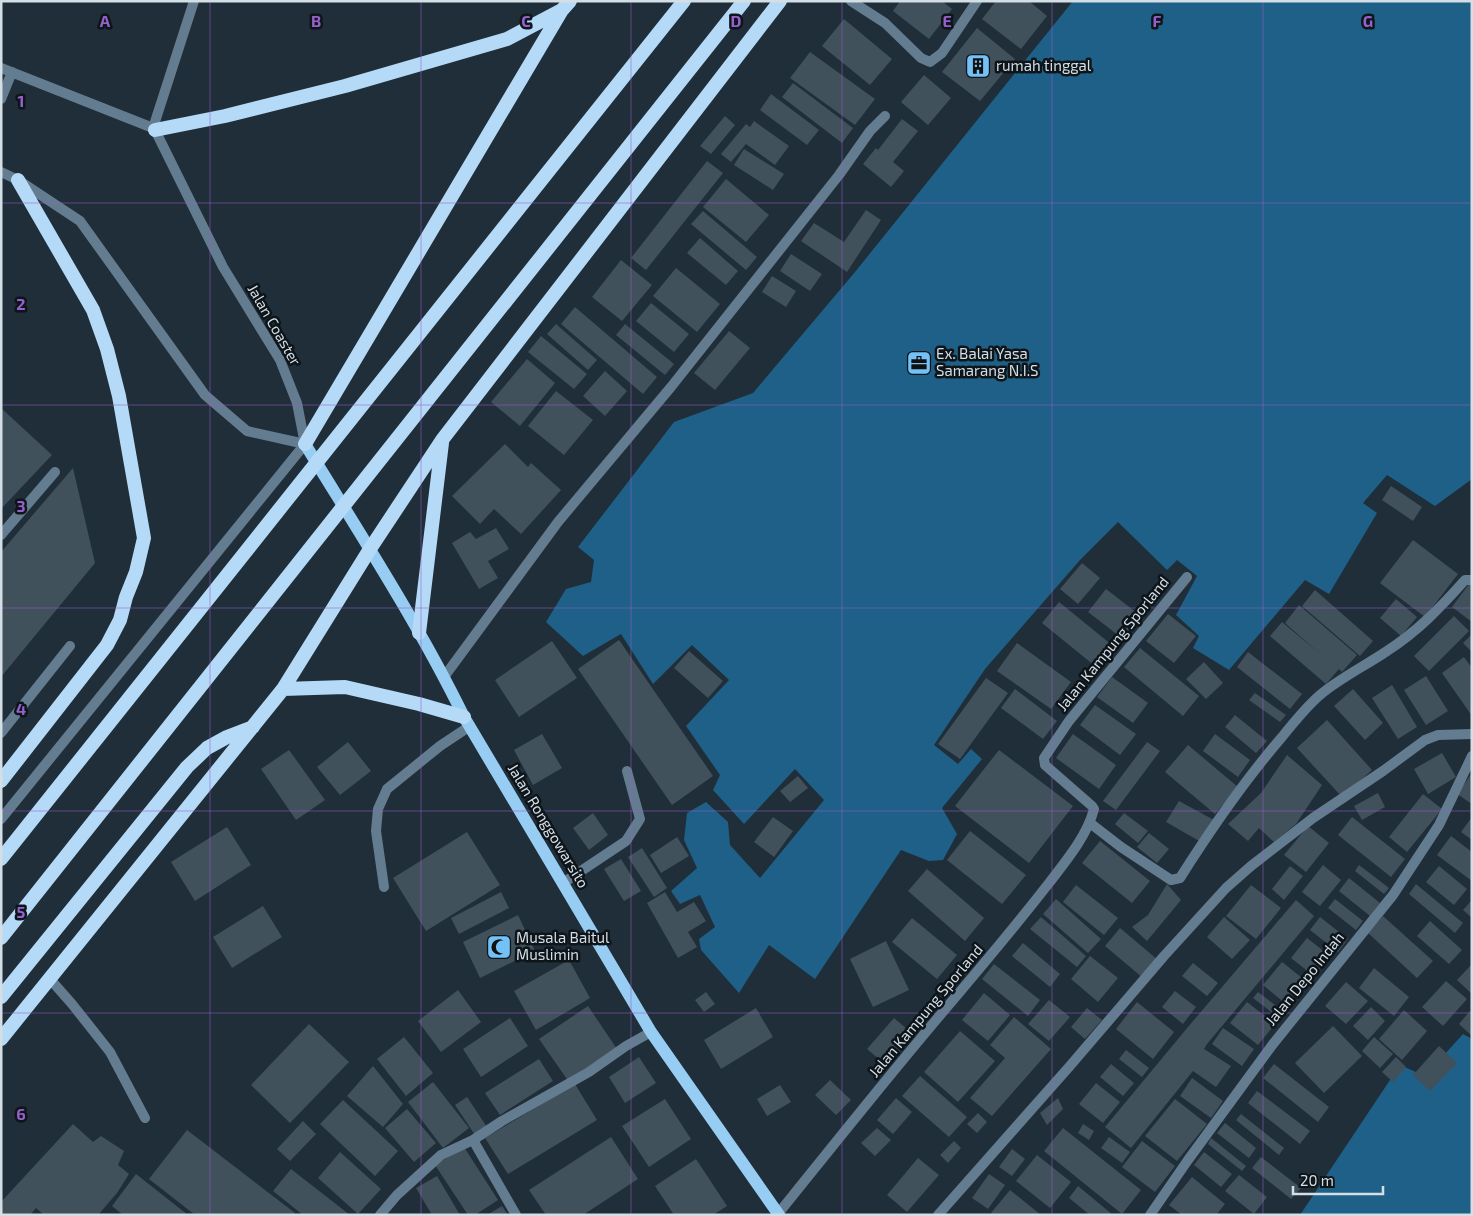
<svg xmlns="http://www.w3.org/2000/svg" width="1473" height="1216" font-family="'Exo 2',sans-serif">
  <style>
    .water { fill: #1e6087 }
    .building { fill: #41515c }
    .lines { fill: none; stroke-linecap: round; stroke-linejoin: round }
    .service { stroke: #637c8f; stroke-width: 10 }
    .minor { stroke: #637c8f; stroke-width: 10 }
    .tertiary { stroke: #637c8f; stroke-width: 10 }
    .primary { stroke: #98cdf3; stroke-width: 12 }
    .trunk { stroke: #b4daf7; stroke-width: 14 }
    .trunk-bridge { stroke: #b4daf7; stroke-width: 14 }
    .grid { fill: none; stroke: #9661ca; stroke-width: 1; stroke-opacity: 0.55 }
    .labels { text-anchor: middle; stroke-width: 5; stroke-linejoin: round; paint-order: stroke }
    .poi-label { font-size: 15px; fill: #d4dee5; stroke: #0e151a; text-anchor: start }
    .street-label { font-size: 15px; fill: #d4dee5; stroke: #0e151a }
    .grid-label { font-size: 16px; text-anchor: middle; font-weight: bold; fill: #9661ca; stroke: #0e151a; stroke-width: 5; stroke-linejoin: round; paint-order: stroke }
  </style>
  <rect width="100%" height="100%" fill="#1f2e38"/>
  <path class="water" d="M1073,1H1472V479L1435,506L1387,475L1363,503L1377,513L1329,594L1305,580L1229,670L1193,648L1199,636L1176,615L1197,576L1177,560L1167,570L1118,522L1080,560L985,669L934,745L958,764L971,749L982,759L942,808L957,834L943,860L929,861L901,850L815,979L769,945L739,993L701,950L699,939L715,927L700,895L680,904L671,891L697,868L684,840L687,813L706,802L728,822L730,845L760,878L824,800L795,769L744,824L713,790L720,775L686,726L729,680L692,645L653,684L621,634L583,656L546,622L566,589L591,582L594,560L578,547L674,422L753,393L855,272Z
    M1463,1034L1472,1039V1215H1300L1400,1065L1425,1076Z"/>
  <path class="building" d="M900,1H942L952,9L929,39L893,11Z
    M996,1H1029L1047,16L1021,49L982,19Z
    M844,19L892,59L870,85L822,46Z
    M977,28L1015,59L980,101L942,72Z
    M810,52L875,99L855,125L790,78Z
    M924,75L951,98L928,125L901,102Z
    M793,83L853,128L842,143L782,97Z
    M771,94L819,130L807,145L760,110Z
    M725,116L735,125L711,154L700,146Z
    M902,119L918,131L893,162L904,171L891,187L863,164L876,148L878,150Z
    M754,121L789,146L775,165L746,144L731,162L721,154L746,124L750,127Z
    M744,149L784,174L773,190L734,165Z
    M707,161L723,173L646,270L631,258Z
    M726,179L769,215L746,242L703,207Z
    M866,210L881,220L847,272L801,241L814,223L844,242Z
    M703,211L757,257L746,270L691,224Z
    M700,238L738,271L726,285L687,253Z
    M791,254L822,274L810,291L780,271Z
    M621,260L652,285L622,321L592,297Z
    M676,268L720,304L697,332L653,296Z
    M772,276L796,291L786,307L762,292Z
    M651,303L689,334L674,352L636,321Z
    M575,307L657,377L643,394L561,324Z
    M556,324L597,360L588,370L547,334Z
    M625,324L674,364L665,375L616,335Z
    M729,331L750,348L715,390L694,373Z
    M541,336L587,374L574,389L528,352Z
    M527,359L555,383L520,426L491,402Z
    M605,371L627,391L605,416L583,396Z
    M556,391L593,420L564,455L528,426Z
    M1,408L52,455L1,509Z
    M505,444L528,467L531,463L561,490L521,534L494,509L480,524L452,496Z
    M73,468L95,563L1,677V552Z
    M1391,486L1422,507L1413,521L1382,500Z
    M496,528L509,549L488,561L498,578L479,589L452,543L470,532L476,539Z
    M1413,540L1458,574L1425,617L1380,583Z
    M1082,563L1100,578L1078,604L1060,589Z
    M1469,584L1472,586V622L1452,607Z
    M1106,589L1141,616L1123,639L1088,612Z
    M1315,590L1373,641L1360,656L1302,606Z
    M1396,599L1417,617L1401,636L1380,618Z
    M1059,602L1112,645L1095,666L1042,623Z
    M1299,605L1357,655L1342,672L1339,669L1326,684L1270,636L1282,622L1319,653L1285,623Z
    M1168,614L1196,636L1174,663L1146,641Z
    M1454,616L1469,631L1429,671L1414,656Z
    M1472,634V652L1463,643Z
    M619,640L713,776L672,805L578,669Z
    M552,641L577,678L519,717L495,680Z
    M1017,643L1071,682L1051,709L997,671Z
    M1140,648L1199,696L1183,716L1124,667Z
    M689,651L723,681L708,698L674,668Z
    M1248,652L1302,694L1290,709L1237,667Z
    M1464,657L1472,668V716L1442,673Z
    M1204,662L1223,683L1206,699L1186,679Z
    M1426,676L1448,711L1426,725L1404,690Z
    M1112,677L1148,703L1133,723L1097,697Z
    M986,678L1008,693L960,759L938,744Z
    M1392,685L1417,727L1398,739L1372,698Z
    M1015,689L1057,721L1043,739L1001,708Z
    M1353,689L1383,723L1365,740L1334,706Z
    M1255,693L1286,715L1280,722L1249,700Z
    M1095,705L1136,734L1120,755L1080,725Z
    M1235,715L1267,741L1256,753L1225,727Z
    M1327,720L1372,770L1342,797L1297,748Z
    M542,734L562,768L533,785L514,750Z
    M1073,734L1116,765L1099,789L1056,758Z
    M1215,734L1250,760L1238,777L1203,751Z
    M348,742L371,771L340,795L317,767Z
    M1147,742L1160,751L1116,810L1103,801Z
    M1188,745L1238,787L1215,814L1165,772Z
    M289,750L325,800L296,820L261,769Z
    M999,750L1073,806L1029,863L955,806Z
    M1442,753L1456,777L1428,794L1414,769Z
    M1287,755L1322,785L1296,824L1274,842L1259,828L1248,841L1228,824L1261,793Z
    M1472,773V804L1457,794Z
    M798,776L808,788L790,802L780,791Z
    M1378,793L1385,807L1362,820L1354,806Z
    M1423,794L1442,809L1407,852L1389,837Z
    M1179,801L1214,820L1201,842L1166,822Z
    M593,813L608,835L589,850L573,828Z
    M1124,813L1148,831L1138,843L1115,824Z
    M773,817L793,831L774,857L754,842Z
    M1352,817L1405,859L1391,877L1338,835Z
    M1472,817V840L1461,832Z
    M1308,826L1329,843L1306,872L1284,855Z
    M227,827L251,865L195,901L171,862Z
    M970,831L1026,875L1002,904L947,860Z
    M467,832L500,885L426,931L393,878Z
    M1149,833L1169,849L1157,863L1137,847Z
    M1451,836L1472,852V881L1437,855Z
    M677,837L689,856L661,873L650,855Z
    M1100,841L1150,881L1132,903L1082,863Z
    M642,848L667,888L654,897L628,857Z
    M621,859L641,891L624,901L604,869Z
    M1323,865L1341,880L1320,906L1302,892Z
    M1359,865L1389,888L1384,894L1355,871Z
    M1290,866L1303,876L1284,900L1272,889Z
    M1439,866L1467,889L1454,905L1426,882Z
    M927,869L984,918L965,941L908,891Z
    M1349,878L1380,903L1370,916L1339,891Z
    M1167,884L1181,900L1147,941L1132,927L1148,915Z
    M1416,884L1463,923L1455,933L1409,894Z
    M1076,885L1118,918L1104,935L1063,902Z
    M1251,885L1281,908L1256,939L1226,916Z
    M501,892L509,908L459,934L451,918Z
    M665,892L677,912L694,902L706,921L688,932L697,947L678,958L647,903Z
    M1056,899L1101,939L1088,953L1043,914Z
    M1335,899L1363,921L1356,930L1328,908Z
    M1296,900L1314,916L1207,1044L1204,1049L1231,1066L1216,1087L1193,1071L1131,1148L1105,1127L1188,1027Z
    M1472,900V918L1463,910Z
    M263,906L282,937L232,968L213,937Z
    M518,915L535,951L480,978L463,942Z
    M1383,916L1433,961L1417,978L1368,933Z
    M1041,917L1086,956L1077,967L1030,929Z
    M1224,917L1250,940L1232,959L1207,937Z
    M1320,917L1348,939L1338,952L1310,930Z
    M912,918L957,955L937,979L892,942Z
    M1430,921L1462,950L1449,964L1417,936Z
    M1120,928L1158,960L1143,978L1105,946Z
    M1307,938L1330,956L1314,976L1291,958Z
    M886,941L909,990L873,1007L850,959Z
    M1023,943L1060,974L1050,987L1012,956Z
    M1090,956L1118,978L1098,1002L1071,979Z
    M569,960L590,998L536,1030L514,991Z
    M1282,962L1306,981L1287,1005L1263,985Z
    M1193,963L1218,983L1207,996L1182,976Z
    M994,964L1040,1000L1028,1016L982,979Z
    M1472,964V994L1457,980Z
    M1374,968L1409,997L1394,1016L1359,988Z
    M1446,981L1467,999L1443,1026L1422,1007Z
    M1346,982L1368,1001L1346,1024L1325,1006Z
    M458,990L481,1022L441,1052L418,1021Z
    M1175,991L1196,1007L1183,1024L1162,1007Z
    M706,992L715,1004L704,1012L695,1000Z
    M1258,992L1284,1012L1279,1018L1253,998Z
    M984,993L1010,1015L988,1041L962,1020Z
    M1049,1000L1070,1017L1049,1041L1028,1024Z
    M1137,1002L1174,1032L1153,1059L1116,1029Z
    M1247,1002L1275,1024L1258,1045L1230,1023Z
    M588,1006L617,1049L569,1082L539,1039Z
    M1371,1007L1385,1021L1368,1040L1353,1026Z
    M756,1008L773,1037L721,1069L704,1040Z
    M1087,1008L1102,1020L1085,1039L1071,1027Z
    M1404,1010L1427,1031L1402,1060L1379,1039Z
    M1470,1011L1472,1013V1036L1459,1024Z
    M1014,1017L1051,1049L992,1116L970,1098L1005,1058L990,1045Z
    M510,1018L528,1046L481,1077L463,1049Z
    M894,1018L914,1035L887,1066L867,1049Z
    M309,1024L349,1062L290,1123L251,1085Z
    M1333,1026L1362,1056L1324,1093L1295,1063Z
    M1223,1028L1254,1049L1242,1066L1212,1044Z
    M960,1031L995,1061L958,1102L924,1072Z
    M404,1037L433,1073L406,1096L377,1059Z
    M1374,1037L1393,1054L1380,1068L1362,1051Z
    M1439,1046L1457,1063L1430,1091L1413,1075Z
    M1126,1050L1149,1068L1142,1077L1119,1059Z
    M639,1057L656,1083L625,1103L609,1077Z
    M1396,1057L1406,1067L1393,1082L1382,1072Z
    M539,1059L553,1081L500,1115L485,1093Z
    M1111,1064L1134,1083L1123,1096L1100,1077Z
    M1274,1064L1329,1107L1318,1122L1263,1078Z
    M373,1066L403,1104L383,1127L347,1096Z
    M920,1076L967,1117L949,1137L902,1096Z
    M1192,1078L1223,1101L1211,1118L1180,1096Z
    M830,1080L851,1100L836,1115L815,1095Z
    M433,1082L469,1128L443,1148L408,1102Z
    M1096,1083L1120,1102L1103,1123L1079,1104Z
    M575,1084L597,1120L508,1174L485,1138Z
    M780,1085L791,1102L767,1116L757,1099Z
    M1257,1091L1310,1131L1300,1144L1248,1103Z
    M467,1097L487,1127L475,1135L455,1105Z
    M896,1098L912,1112L893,1134L877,1120Z
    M1058,1098L1063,1109L1047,1125L1040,1113Z
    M665,1099L691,1139L649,1167L622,1126Z
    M1175,1099L1207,1124L1177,1161L1145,1136Z
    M343,1100L398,1151L375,1176L320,1124Z
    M407,1109L436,1143L414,1162L385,1128Z
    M978,1113L987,1122L977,1133L967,1124Z
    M1241,1114L1284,1148L1279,1155L1236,1120Z
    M303,1121L316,1134L290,1161L277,1149Z
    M1225,1123L1256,1148L1249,1158L1217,1133Z
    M73,1124L93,1142L101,1136L124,1151L118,1165L129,1174L117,1193L98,1215H44L36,1208L30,1215H1V1202Z
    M1083,1124L1094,1131L1089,1140L1078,1133Z
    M877,1128L891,1140L875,1156L861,1143Z
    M1063,1128L1141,1190L1122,1214L1044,1151Z
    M187,1130L295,1213L294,1215H195L149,1179Z
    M611,1137L638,1179L583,1215H546L529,1190Z
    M1109,1137L1130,1152L1122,1163L1101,1148Z
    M1211,1138L1246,1166L1242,1171L1208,1144Z
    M954,1141L961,1148L948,1163L940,1155Z
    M1142,1141L1175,1166L1155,1192L1122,1167Z
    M464,1147L498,1200L475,1215H468L435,1165Z
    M1012,1149L1025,1159L1012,1176L999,1167Z
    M340,1152L381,1189L358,1214L318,1178Z
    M1204,1152L1232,1174L1221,1187L1194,1165Z
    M1037,1155L1071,1182L1050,1208L1016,1181Z
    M1261,1157L1301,1188L1291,1199L1252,1168Z
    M918,1158L939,1175L907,1212L887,1195Z
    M696,1159L727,1206L713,1215H674L655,1186Z
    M291,1169L350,1215H303L273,1191Z
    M136,1174L188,1215H123L112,1206Z
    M989,1174L1005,1185L988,1209L972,1198Z
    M1239,1175L1267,1197L1254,1214L1225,1191Z
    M437,1176L460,1215H432L416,1188Z
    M1192,1177L1225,1204L1216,1215H1182L1169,1205Z
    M1078,1186L1113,1215H1090L1069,1198Z
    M1010,1190L1041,1215H994L991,1213Z
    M502,1206L508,1215H487Z"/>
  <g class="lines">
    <path class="service" d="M1,68L153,128L155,130L223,267L280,360L297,403L305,444L247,431L205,395L80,221L18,180L1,172
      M1,99L12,72
      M153,128L194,1
      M1,535L55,472
      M1,733L70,646
      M563,883L626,841L640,819L627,771
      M384,887L376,831L378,809L387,789L440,746L470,726
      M50,979L72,1004L110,1052L145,1118"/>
    <path class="minor" d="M851,1L885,23L921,58L930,62L942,53L977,1
      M444,677L558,522L671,387L839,175L870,131L885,116
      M1090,823L1121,847L1171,880L1180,878C1211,829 1244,781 1282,737C1294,722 1306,707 1320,695C1340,678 1365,666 1387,651C1418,631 1440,608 1465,580H1472
      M473,1140L516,1215
      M778,1214C836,1142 893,1070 953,1000C986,961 1018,923 1049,883C1066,861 1087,836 1094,809L1092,806L1045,765L1044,758L1069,721L1187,577
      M380,1215L397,1195L441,1155L473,1140L502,1121L589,1072L626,1046L651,1032
      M938,1215L1069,1067L1164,956L1226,888L1251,866L1313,818L1383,771L1425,740L1438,735L1472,734
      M1150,1215L1188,1160L1273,1044L1393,895L1439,825L1472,756"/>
    <path class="tertiary" d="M1,819L305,444"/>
    <path class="primary" d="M305,444C360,534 418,623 464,717L651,1032L779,1215"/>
    <path class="trunk" d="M155,130L225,116L345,86L507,39L562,10
      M305,444L562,10L570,1
      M419,633L442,443
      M283,689L345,687L419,704L464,717
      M1,781L107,645L120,620L126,597L136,572L144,538L119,396L107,349L93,310L18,180
      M1,997L187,767L207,748L227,737L253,727
      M1,1039L283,689L370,549L442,440L780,1"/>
    <path class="trunk-bridge" d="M1,859L684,1
      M1,938L744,1"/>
  </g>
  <path class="grid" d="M210,1V1215M421,1V1215M631,1V1215M842,1V1215M1052,1V1215M1263,1V1215M1,203H1472M1,405H1472M1,608H1472M1,811H1472M1,1013H1472"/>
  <defs>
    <symbol id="building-square" viewBox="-11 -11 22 22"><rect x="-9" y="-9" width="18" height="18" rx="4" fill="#73c1f6" stroke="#0e151a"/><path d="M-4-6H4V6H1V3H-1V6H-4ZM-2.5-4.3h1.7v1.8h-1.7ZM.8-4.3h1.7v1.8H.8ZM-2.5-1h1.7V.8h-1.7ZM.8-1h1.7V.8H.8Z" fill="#111"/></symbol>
    <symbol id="office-square" viewBox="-11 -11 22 22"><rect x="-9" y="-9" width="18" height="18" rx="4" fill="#73c1f6" stroke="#0e151a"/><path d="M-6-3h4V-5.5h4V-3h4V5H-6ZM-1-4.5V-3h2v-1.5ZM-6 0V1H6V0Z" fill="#111"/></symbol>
    <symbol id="mosque-square" viewBox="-11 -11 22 22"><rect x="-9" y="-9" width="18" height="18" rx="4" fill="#73c1f6" stroke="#0e151a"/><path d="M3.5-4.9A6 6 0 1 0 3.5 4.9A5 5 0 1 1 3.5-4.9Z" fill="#111"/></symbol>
  </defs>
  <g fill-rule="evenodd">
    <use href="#building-square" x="964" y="52" width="28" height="28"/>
    <use href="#office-square" x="905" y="349" width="28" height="28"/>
    <use href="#mosque-square" x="485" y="933" width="28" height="28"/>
  </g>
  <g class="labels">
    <g class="poi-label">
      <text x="996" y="71">rumah tinggal</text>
      <text x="936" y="359">Ex. Balai Yasa<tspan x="936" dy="17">Samarang N.I.S</tspan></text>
      <text x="516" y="943">Musala Baitul<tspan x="516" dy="17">Muslimin</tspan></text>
    </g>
    <g class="street-label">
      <text transform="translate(274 325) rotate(60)" y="5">Jalan Coaster</text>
      <text transform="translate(1113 644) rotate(-51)" y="5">Jalan Kampung Sporland</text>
      <text transform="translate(548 826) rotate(59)" y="5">Jalan Ronggowarsito</text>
      <text transform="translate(1305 979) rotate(-51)" y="5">Jalan Depo Indah</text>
      <text transform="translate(926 1011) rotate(-50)" y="5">Jalan Kampung Sporland</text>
    </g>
  </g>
  <g class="grid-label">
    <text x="105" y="27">A</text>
    <text x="316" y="27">B</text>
    <text x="526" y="27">C</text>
    <text x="736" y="27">D</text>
    <text x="947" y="27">E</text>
    <text x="1157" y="27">F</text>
    <text x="1368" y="27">G</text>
    <text x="21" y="107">1</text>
    <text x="21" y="310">2</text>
    <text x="21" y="512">3</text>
    <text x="21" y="715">4</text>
    <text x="21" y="918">5</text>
    <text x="21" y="1120">6</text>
  </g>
  <rect width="1473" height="1216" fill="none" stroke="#d4dee5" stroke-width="5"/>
  <path d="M1293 1186v8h90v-8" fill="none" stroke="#d4dee5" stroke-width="2.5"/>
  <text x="1300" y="1186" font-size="15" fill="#d4dee5" stroke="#0e151a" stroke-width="4" paint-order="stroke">20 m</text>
</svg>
